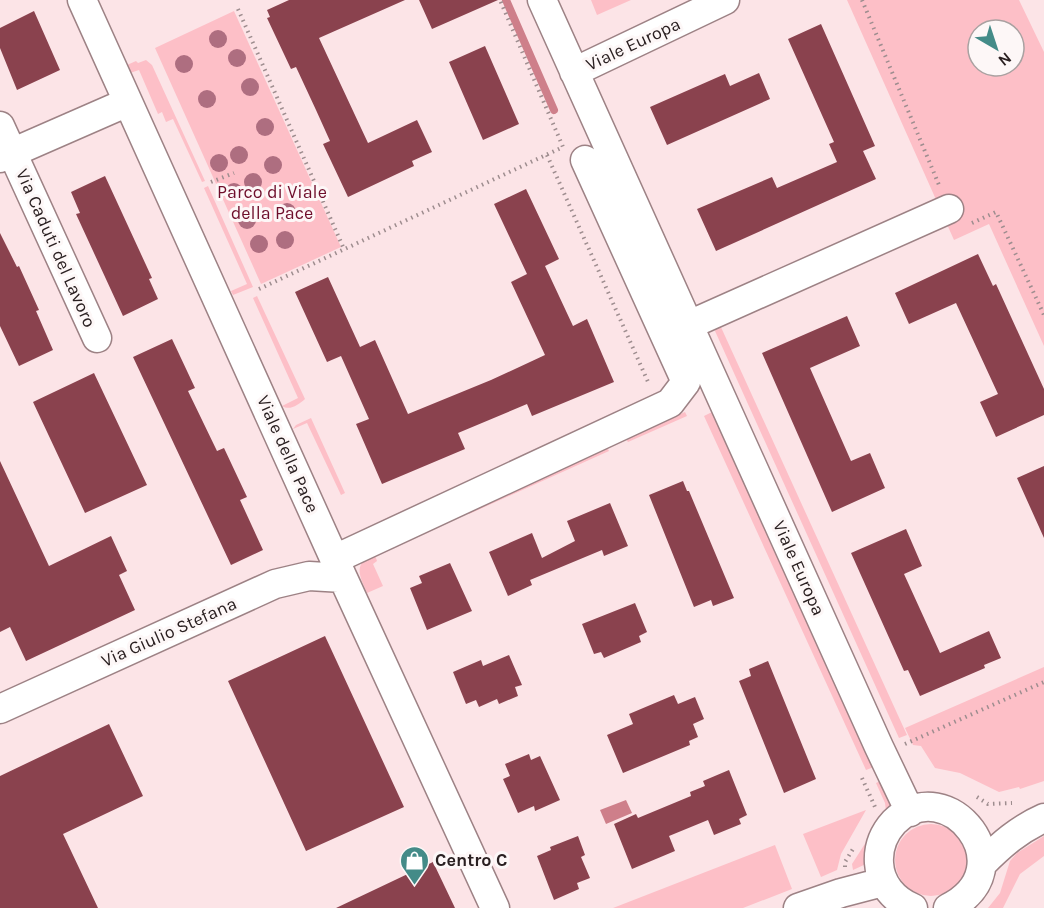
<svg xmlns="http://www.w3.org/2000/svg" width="1044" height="908" font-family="Karla,sans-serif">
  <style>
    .green { fill: #fdbfc7; fill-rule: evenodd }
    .water { fill: #ce7f8a }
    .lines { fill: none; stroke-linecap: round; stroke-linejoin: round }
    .stream { stroke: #ce7f8a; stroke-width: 8 }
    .building { fill: #8a424e }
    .minor-casing { stroke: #9d8285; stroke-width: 31 }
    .path { stroke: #9e8d8f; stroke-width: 4; stroke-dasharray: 1.5 4.5; stroke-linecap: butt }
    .minor { stroke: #fff; stroke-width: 28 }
    .tree { fill: #ae6e80 }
    .labels { text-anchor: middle; stroke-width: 6; stroke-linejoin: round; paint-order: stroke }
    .street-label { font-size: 18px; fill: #2a2021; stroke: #fdf7f7 }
    .park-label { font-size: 18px; fill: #6e0e2b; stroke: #fdf7f7 }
    .poi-label { font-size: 18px; font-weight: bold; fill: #2a2021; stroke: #fdf7f7; text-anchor: start }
  </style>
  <rect width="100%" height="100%" fill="#fce4e7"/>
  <path class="green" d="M591,0H631L597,15Z
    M847,0H1019L1044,52V346L989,224L954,240ZM978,30H1014V66H978Z
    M234,11L341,247L261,284L155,48Z
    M146,60L152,65L205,181L202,182L173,119L166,122L162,112L158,114L139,70L130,73L127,65L136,61L138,63Z
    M208,186L253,287L233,295L231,291L247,284L204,188Z
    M257,296L305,399C298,405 290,411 282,406L298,398L253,298Z
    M720,325L907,735L899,738L715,331L716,328Z
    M685,412L687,416L628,442L625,438Z
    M712,412L874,767L866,770L704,416Z
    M311,418L345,493L341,495L307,423L293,429L296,425Z
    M607,447L609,451L469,514L467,509Z
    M374,552L377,561L373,564L383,586L367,593C358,573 354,565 374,552Z
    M1044,667V781L1020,789L1019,787L999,792L960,773L935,768L921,746L913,745L905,728Z
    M889,777L895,798L866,864L853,870L852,864L886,811L885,803L876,783Z
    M866,810L841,854L837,870L821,877L803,834Z
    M895 860a36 36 0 1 1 72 0a36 36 0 1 1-72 0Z
    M1044,836V856L1020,874L1003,908H988L1000,893L1010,861L1017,853Z
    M775,845L792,889L743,908H613Z"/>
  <path class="water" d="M626,800L632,813L606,824L600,810Z"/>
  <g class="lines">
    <path class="stream" d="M506,0L554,110"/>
  </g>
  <path class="building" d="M289,0H405L319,38L368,143L417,120L432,152L412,161L414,166L348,197L323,144L330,141L316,110L296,67L291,69L267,18L270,17L267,10Z
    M419,0H498L432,29Z
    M34,11L60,70L17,90L0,48V28Z
    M821,24L875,146L863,151L876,179L716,251L697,209L772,177L777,188L837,162L829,144L834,142L788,39Z
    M485,46L519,124L483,140L449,62Z
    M759,73L770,99L667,145L650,107L725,74L730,86Z
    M105,176L152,278L149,279L158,299L123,316L76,214L80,213L71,192Z
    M526,189L559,259L545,266L573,326L587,319L614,382L532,416L527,404L458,433L465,449L382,484L356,424L369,419L341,356L327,362L295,292L328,277L360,347L375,340L408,414L491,380L545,355L511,282L527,274L494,204Z
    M0,233L17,267L19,266L39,310L36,311L53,350L19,366L0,326Z
    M978,254L993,286L996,284L1044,389V415L996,437L980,402L998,394L956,303L909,324L895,293Z
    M847,316L860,346L810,368L851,461L870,453L885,488L832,512L762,353Z
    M172,339L195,388L188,391L217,451L224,448L247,497L240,500L263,550L231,565L133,357Z
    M94,373L147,485L85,513L33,402Z
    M0,461L49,566L111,536L127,571L119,575L135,610L26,661L10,627L0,632Z
    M1044,466V538L1017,478Z
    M683,481L687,491H689L734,598L713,606L711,600L694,607L649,495Z
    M610,503L628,546L604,556L602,550L530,580L532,585L508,596L489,552L532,533L542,558L575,541L567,521Z
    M906,529L922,566L904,574L940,653L989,631L1001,658L984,665L985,668L920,696L908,670L904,671L851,553Z
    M450,563L472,611L427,630L410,588L422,583L419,576Z
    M635,603L647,632L639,636L641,642L604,658L601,652L594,654L582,624Z
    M325,636L404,807L306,851L228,681Z
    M509,655L522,685L515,687L518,696L499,704L497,699L479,707L476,700L466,704L453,672L481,660L483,666Z
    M768,661L816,779L784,793L739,681L751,676L749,669Z
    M674,695L678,704L695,697L704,719L693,724L698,737L689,741L690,745L623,773L607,735L633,724L629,714Z
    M109,724L143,796L63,834L98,908H0V776Z
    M529,754L531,760L540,756L560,800L535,811L534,806L518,813L503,779L510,776L505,764Z
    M729,770L747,815L739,819L741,824L714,835L708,820L669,836L675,851L632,869L614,824L636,814L638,818L691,796L690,792L705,786L703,781Z
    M578,836L585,855L581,857L590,878L577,883L579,889L554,900L537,856L551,850L550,847Z
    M433,862L455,908H336Z"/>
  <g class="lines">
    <defs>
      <path id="minor" d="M82,0L343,578L495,908
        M542,0L879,747L910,812
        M574,72L725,0
        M0,126L97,338
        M0,158L128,102
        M689,325L949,209
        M335,559L670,403L686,382L585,160
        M0,709L275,584L309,576L343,578
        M982,864C1001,845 1019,829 1044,818
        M798,908L841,893L883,882
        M913,908C894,900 880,884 879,863C878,847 883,834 894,822C947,769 1028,868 948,908"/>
    </defs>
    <use href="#minor" class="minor-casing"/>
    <path class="path" d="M862,0L939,185
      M238,9L344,249
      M547,155L649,384
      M211,182L234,173
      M972,223L996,212L1044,315
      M259,289L563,147L500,0
      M905,744L1044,682
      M862,778L875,807
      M977,797L988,804L1012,803
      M845,867V862L853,849"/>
    <use href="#minor" class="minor"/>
  </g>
  <g class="tree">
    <circle cx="218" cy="39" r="9"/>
    <circle cx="237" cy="58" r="9"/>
    <circle cx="184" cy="64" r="9"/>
    <circle cx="250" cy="87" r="9"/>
    <circle cx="207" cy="99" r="9"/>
    <circle cx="265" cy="127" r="9"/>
    <circle cx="239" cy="155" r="9"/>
    <circle cx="219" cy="163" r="9"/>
    <circle cx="273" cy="165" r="9"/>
    <circle cx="253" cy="182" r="9"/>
    <circle cx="234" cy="192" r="9"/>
    <circle cx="287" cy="212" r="9"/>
    <circle cx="247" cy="220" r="9"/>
    <circle cx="285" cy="240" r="9"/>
    <circle cx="259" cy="244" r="9"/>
  </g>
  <defs>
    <symbol id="shop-pin" viewBox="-11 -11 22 30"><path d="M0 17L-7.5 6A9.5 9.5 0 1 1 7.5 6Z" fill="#448b88" stroke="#fdf7f7"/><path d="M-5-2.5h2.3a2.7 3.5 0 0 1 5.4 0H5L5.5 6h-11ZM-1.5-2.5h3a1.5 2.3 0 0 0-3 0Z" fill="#fff"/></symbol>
  </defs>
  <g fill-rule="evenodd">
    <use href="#shop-pin" x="398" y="844" width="33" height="45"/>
  </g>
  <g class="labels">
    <g class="street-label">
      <text transform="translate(633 44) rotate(-25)" y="6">Viale Europa</text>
      <text transform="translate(56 248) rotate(66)" y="6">Via Caduti del Lavoro</text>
      <text transform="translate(288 454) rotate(66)" y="6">Viale della Pace</text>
      <text transform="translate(799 568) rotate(66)" y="6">Viale Europa</text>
      <text transform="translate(169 632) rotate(-24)" y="6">Via Giulio Stefana</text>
    </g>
    <g class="park-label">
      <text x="272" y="198">Parco di Viale<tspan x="272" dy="21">della Pace</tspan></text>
    </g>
    <g class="poi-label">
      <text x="435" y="866">Centro C</text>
    </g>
  </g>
  <g transform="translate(996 48) rotate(141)"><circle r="28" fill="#fdf7f7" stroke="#a9a1a1" stroke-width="1.5"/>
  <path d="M0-4.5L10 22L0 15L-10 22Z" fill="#448b88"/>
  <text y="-9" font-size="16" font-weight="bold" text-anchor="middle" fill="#2a2021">N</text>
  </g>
</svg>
